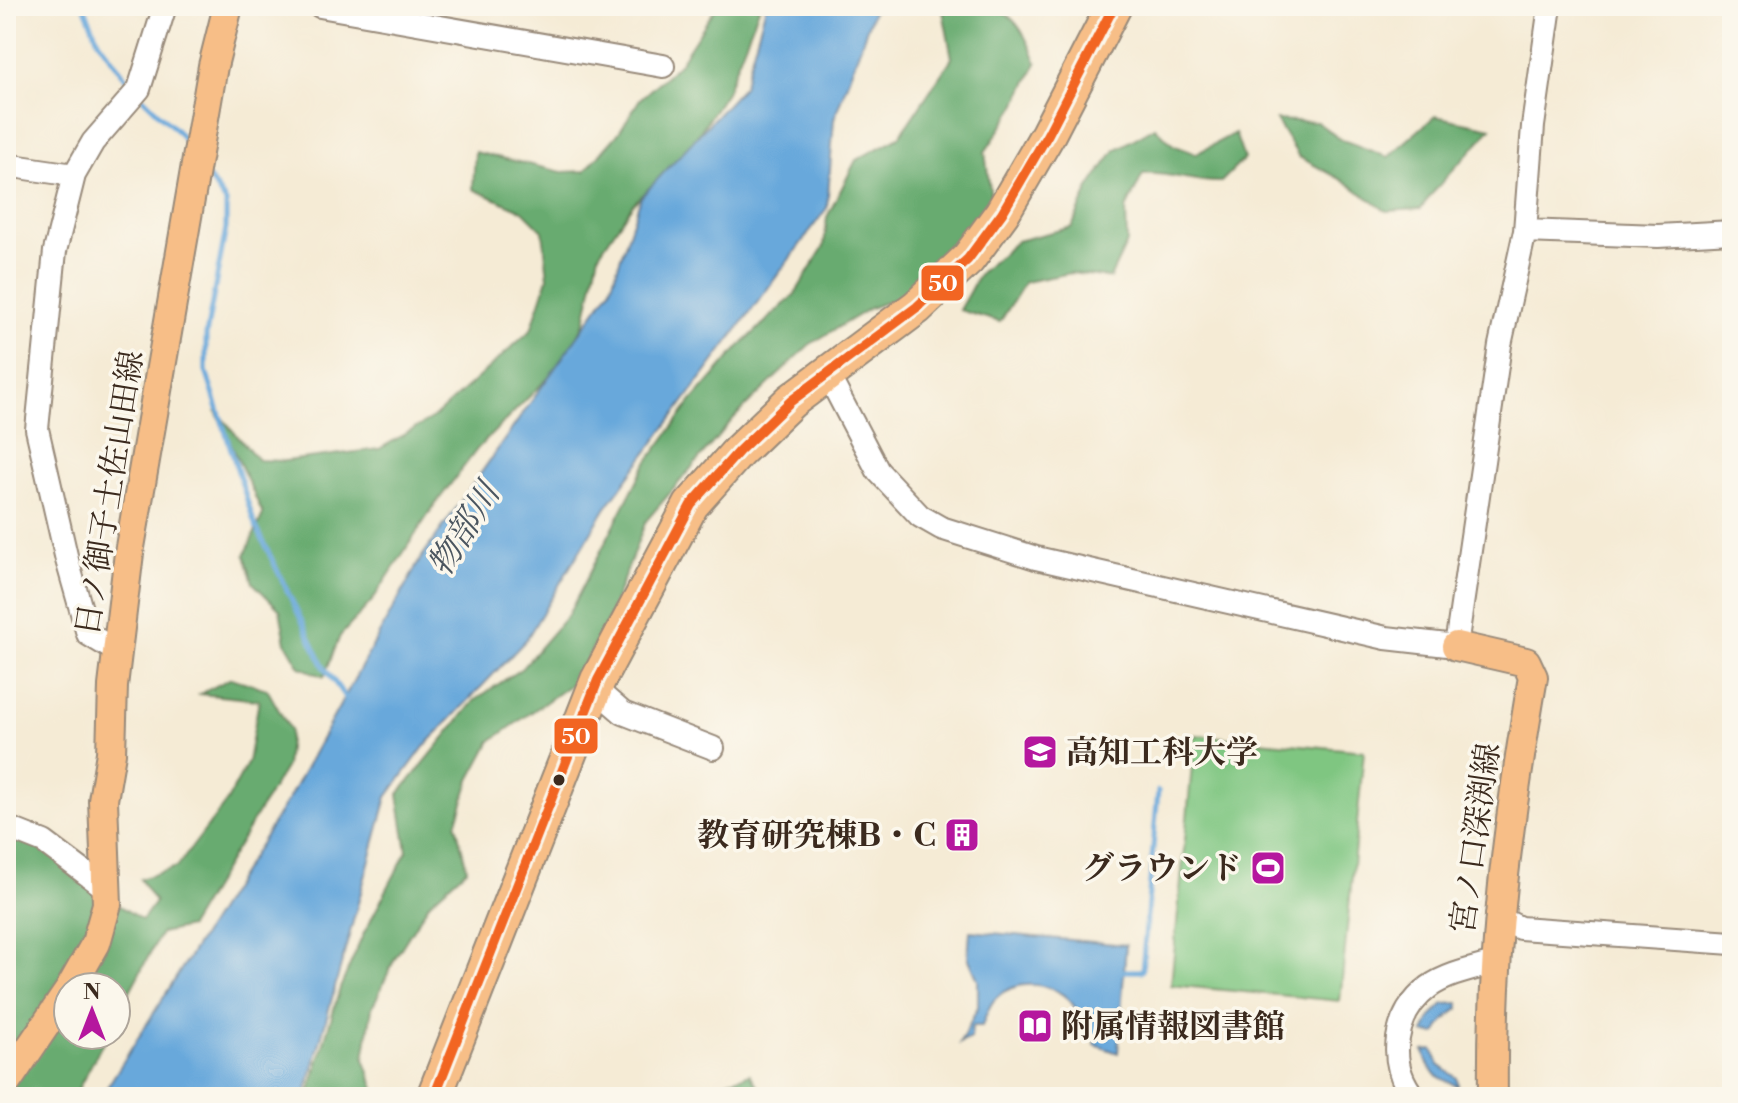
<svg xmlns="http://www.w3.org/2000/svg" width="1738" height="1103" font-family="'Libre Bodoni','Noto Serif JP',serif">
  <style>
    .green { fill: #7fc681; stroke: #5d7850; stroke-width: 2 }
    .forest { fill: #67ab6f; stroke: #516a46; stroke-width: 2 }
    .water { fill: #68a8db; stroke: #52697c; stroke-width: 2 }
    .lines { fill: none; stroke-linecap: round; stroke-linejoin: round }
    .stream { stroke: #68a8db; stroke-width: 5 }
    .minor-casing { stroke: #988a7a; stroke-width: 26 }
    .major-casing { stroke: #988a7a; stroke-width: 32 }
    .highway-casing { stroke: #988a7a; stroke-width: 38 }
    .minor { stroke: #fff; stroke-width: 22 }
    .major { stroke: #f7be87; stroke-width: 28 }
    .highway { stroke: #f7be87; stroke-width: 34 }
    .bus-1-casing { stroke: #fbf7ec; stroke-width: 16 }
    .bus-1 { stroke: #f26522; stroke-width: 10 }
    .bus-dot { fill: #3b2a1e; stroke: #fbf7ec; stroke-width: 3 }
    .labels { text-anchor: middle; stroke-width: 7; stroke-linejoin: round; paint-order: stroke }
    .street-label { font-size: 32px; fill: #3b2a1e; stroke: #fbf7ec }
    .poi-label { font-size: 32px; font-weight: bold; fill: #3b2a1e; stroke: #fbf7ec; text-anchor: start }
    .water-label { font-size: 34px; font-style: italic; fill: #4b5660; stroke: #fbf7ec }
    .line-badge { stroke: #fbf7ec; stroke-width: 3 }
    .badge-label { font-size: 22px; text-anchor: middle; font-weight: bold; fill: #fff }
  </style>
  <rect width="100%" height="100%" fill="#fbf7ec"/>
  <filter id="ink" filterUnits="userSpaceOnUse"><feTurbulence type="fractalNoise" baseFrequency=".0125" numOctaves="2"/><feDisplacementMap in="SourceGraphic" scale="16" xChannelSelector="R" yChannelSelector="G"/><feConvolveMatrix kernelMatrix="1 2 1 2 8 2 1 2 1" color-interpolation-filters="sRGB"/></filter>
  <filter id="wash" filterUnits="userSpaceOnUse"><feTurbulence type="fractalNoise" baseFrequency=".006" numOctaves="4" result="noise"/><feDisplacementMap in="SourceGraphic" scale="32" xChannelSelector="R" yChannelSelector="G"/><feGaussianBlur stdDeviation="1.8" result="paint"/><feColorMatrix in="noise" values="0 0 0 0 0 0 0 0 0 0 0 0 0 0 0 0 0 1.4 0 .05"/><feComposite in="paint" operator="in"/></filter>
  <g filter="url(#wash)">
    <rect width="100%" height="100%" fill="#f5ebd5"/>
    <path class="green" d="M1195,735L1364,751L1340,1001L1171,985Z"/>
    <path class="forest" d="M717,6H760L726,92L686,153L633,204L599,254L585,321L568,358L478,448L434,506L372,601L340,636L324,677L300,667L286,643L280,610L253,583L245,555L263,514L216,411L258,460L285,461L379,449L433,418L531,330L548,278L543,231L523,211L473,189L475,152L562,172L585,171L618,134L640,99L678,65Z
      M942,6C1002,6 1013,4 1037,63L1015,107L985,152L992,205L925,288L870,308L809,345L734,418L646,521L606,624L574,682L491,741L470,780L456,825L467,869L430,902L395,958L372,1008L364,1059L377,1094L374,1097H308L340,988L363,935L407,851L398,795L475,700L522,668L568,615L645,465L692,401L741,345L795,294L824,246L827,217L856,160L899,137L952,58Z
      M1435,116L1491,128C1468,157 1441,178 1421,209L1386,211L1346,182L1299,157L1276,120L1317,122L1340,139L1388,157Z
      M1155,127L1173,145L1196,154L1235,133L1244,159L1221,182C1193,183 1170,172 1143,174L1126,209L1127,242L1110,278L1071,273L1025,282L1000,322L959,310L980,273L1017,241L1072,227L1089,188L1115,150Z
      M231,678L267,689L290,730L286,766L189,927L161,933L116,1017V987H68V1035H107L74,1097H6V815L104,896L142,920L155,902L140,879L177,867L227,801L248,762L259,700L200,694Z
      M750,1074L765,1097H702L711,1086Z"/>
    <path class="water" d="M766,6H875L834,119L827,208L605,509L526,640L424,747L387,797L305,1097H101L290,796L421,558L610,290L641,197L743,87Z
      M970,931L1126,945L1118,1053L1095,1045L1096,1038L1083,1036C1080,1027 1079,1014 1074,1006C1057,981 1016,978 996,998C989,1004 985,1018 982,1026H972L971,1038L960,1043L978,1007V980L968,957Z
      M1459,1003V1008L1444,1021L1436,1034L1424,1033L1431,1017L1444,1004Z
      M1433,1050L1439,1065L1457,1078L1458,1086C1438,1078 1428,1073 1424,1051Z"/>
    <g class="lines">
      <path class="stream" d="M84,6L98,40L132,87
        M142,97L179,133L189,148
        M205,173L226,202V228L206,335V371L254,522L324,667L347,700
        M1124,971H1142L1158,791"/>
    </g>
  </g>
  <g filter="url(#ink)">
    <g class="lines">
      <defs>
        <path id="minor" d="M320,6L663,66
          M6,165L74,175
          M1525,231L1658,236L1732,232
          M827,373L878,471L920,516L941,528L1036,558L1386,638L1456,646L1500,345L1525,231L1533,126L1550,6
          M118,652L88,634L67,560L37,429L55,251L74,175L93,142L139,89L165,6
          M594,688L623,713L713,748
          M6,827L44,842L108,890
          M1497,917L1520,928L1732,943
          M1414,1097C1386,1063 1394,1013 1429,987C1447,974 1473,969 1494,963"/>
        <path id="major" d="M1456,646L1526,662L1533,677C1508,823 1491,948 1493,1097
          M71,987L96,943L107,904L103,800L111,753L113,686L129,553L213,66L228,6
          M6,1083L68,992"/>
        <path id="highway" d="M434,1097L598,680L691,505L739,451L791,401L917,307L968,259L1002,213L1048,134L1114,6"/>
      </defs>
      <use href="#minor" class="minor-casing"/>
      <use href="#major" class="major-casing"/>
      <use href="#highway" class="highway-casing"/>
      <use href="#minor" class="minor"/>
      <use href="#major" class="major"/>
      <use href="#highway" class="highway"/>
      <defs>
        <path id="bus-1" d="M434,1097L598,680L691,505L739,451L791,401L917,307L968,259L1002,213L1048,134L1114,6"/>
      </defs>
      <use href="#bus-1" class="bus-1-casing"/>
      <use href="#bus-1" class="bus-1"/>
    </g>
  </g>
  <defs>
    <symbol id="university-square" viewBox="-11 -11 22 22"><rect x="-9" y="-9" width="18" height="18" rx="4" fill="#b5179e" stroke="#fbf7ec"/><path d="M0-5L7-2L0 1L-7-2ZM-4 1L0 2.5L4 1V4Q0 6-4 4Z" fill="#fff"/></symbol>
    <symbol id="building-square" viewBox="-11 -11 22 22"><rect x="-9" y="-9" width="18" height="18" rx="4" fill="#b5179e" stroke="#fbf7ec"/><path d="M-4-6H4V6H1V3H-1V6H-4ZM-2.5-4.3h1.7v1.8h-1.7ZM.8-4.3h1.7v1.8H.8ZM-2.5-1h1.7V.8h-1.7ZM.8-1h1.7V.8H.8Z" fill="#fff"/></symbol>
    <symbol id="stadium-square" viewBox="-11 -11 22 22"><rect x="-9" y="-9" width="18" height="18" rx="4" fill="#b5179e" stroke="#fbf7ec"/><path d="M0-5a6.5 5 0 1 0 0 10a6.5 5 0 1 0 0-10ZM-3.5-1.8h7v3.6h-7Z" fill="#fff"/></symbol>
    <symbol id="library-square" viewBox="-11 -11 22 22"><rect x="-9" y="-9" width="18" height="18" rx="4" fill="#b5179e" stroke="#fbf7ec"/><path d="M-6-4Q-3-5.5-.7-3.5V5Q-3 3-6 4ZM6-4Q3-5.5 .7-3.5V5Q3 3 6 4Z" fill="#fff"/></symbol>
  </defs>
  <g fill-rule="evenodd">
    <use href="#university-square" x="1020" y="732" width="40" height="40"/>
    <use href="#building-square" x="942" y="815" width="40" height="40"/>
    <use href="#stadium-square" x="1248" y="848" width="40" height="40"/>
    <use href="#library-square" x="1015" y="1006" width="40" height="40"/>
  </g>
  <circle class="bus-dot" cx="559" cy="780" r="7"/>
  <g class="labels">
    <g class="street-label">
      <text transform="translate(109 493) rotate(-81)" y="11">日ノ御子土佐山田線</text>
      <text transform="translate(1475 838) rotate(-82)" y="11">宮ノ口深渕線</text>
    </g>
    <g class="poi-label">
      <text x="1066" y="763">高知工科大学</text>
      <text x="936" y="846" text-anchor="end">教育研究棟B・C</text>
      <text x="1242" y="879" text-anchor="end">グラウンド</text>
      <text x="1061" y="1037">附属情報図書館</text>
    </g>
    <g class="water-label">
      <text transform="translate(463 529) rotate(-58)" y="12">物部川</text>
    </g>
  </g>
  <g class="line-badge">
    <rect x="920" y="264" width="45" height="38" rx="8" fill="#f26522"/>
    <rect x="553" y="717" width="46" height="38" rx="8" fill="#f26522"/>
  </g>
  <g class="badge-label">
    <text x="943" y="291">50</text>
    <text x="576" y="744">50</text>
  </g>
  <rect width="1738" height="1103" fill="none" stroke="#fbf7ec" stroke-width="32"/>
  <g transform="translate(92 1011)"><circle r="38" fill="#fbf7ec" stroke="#aea59a" stroke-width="2"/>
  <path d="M0-6L14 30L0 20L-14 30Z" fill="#b5179e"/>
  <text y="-12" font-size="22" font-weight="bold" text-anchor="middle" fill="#3b2a1e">N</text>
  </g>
</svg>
